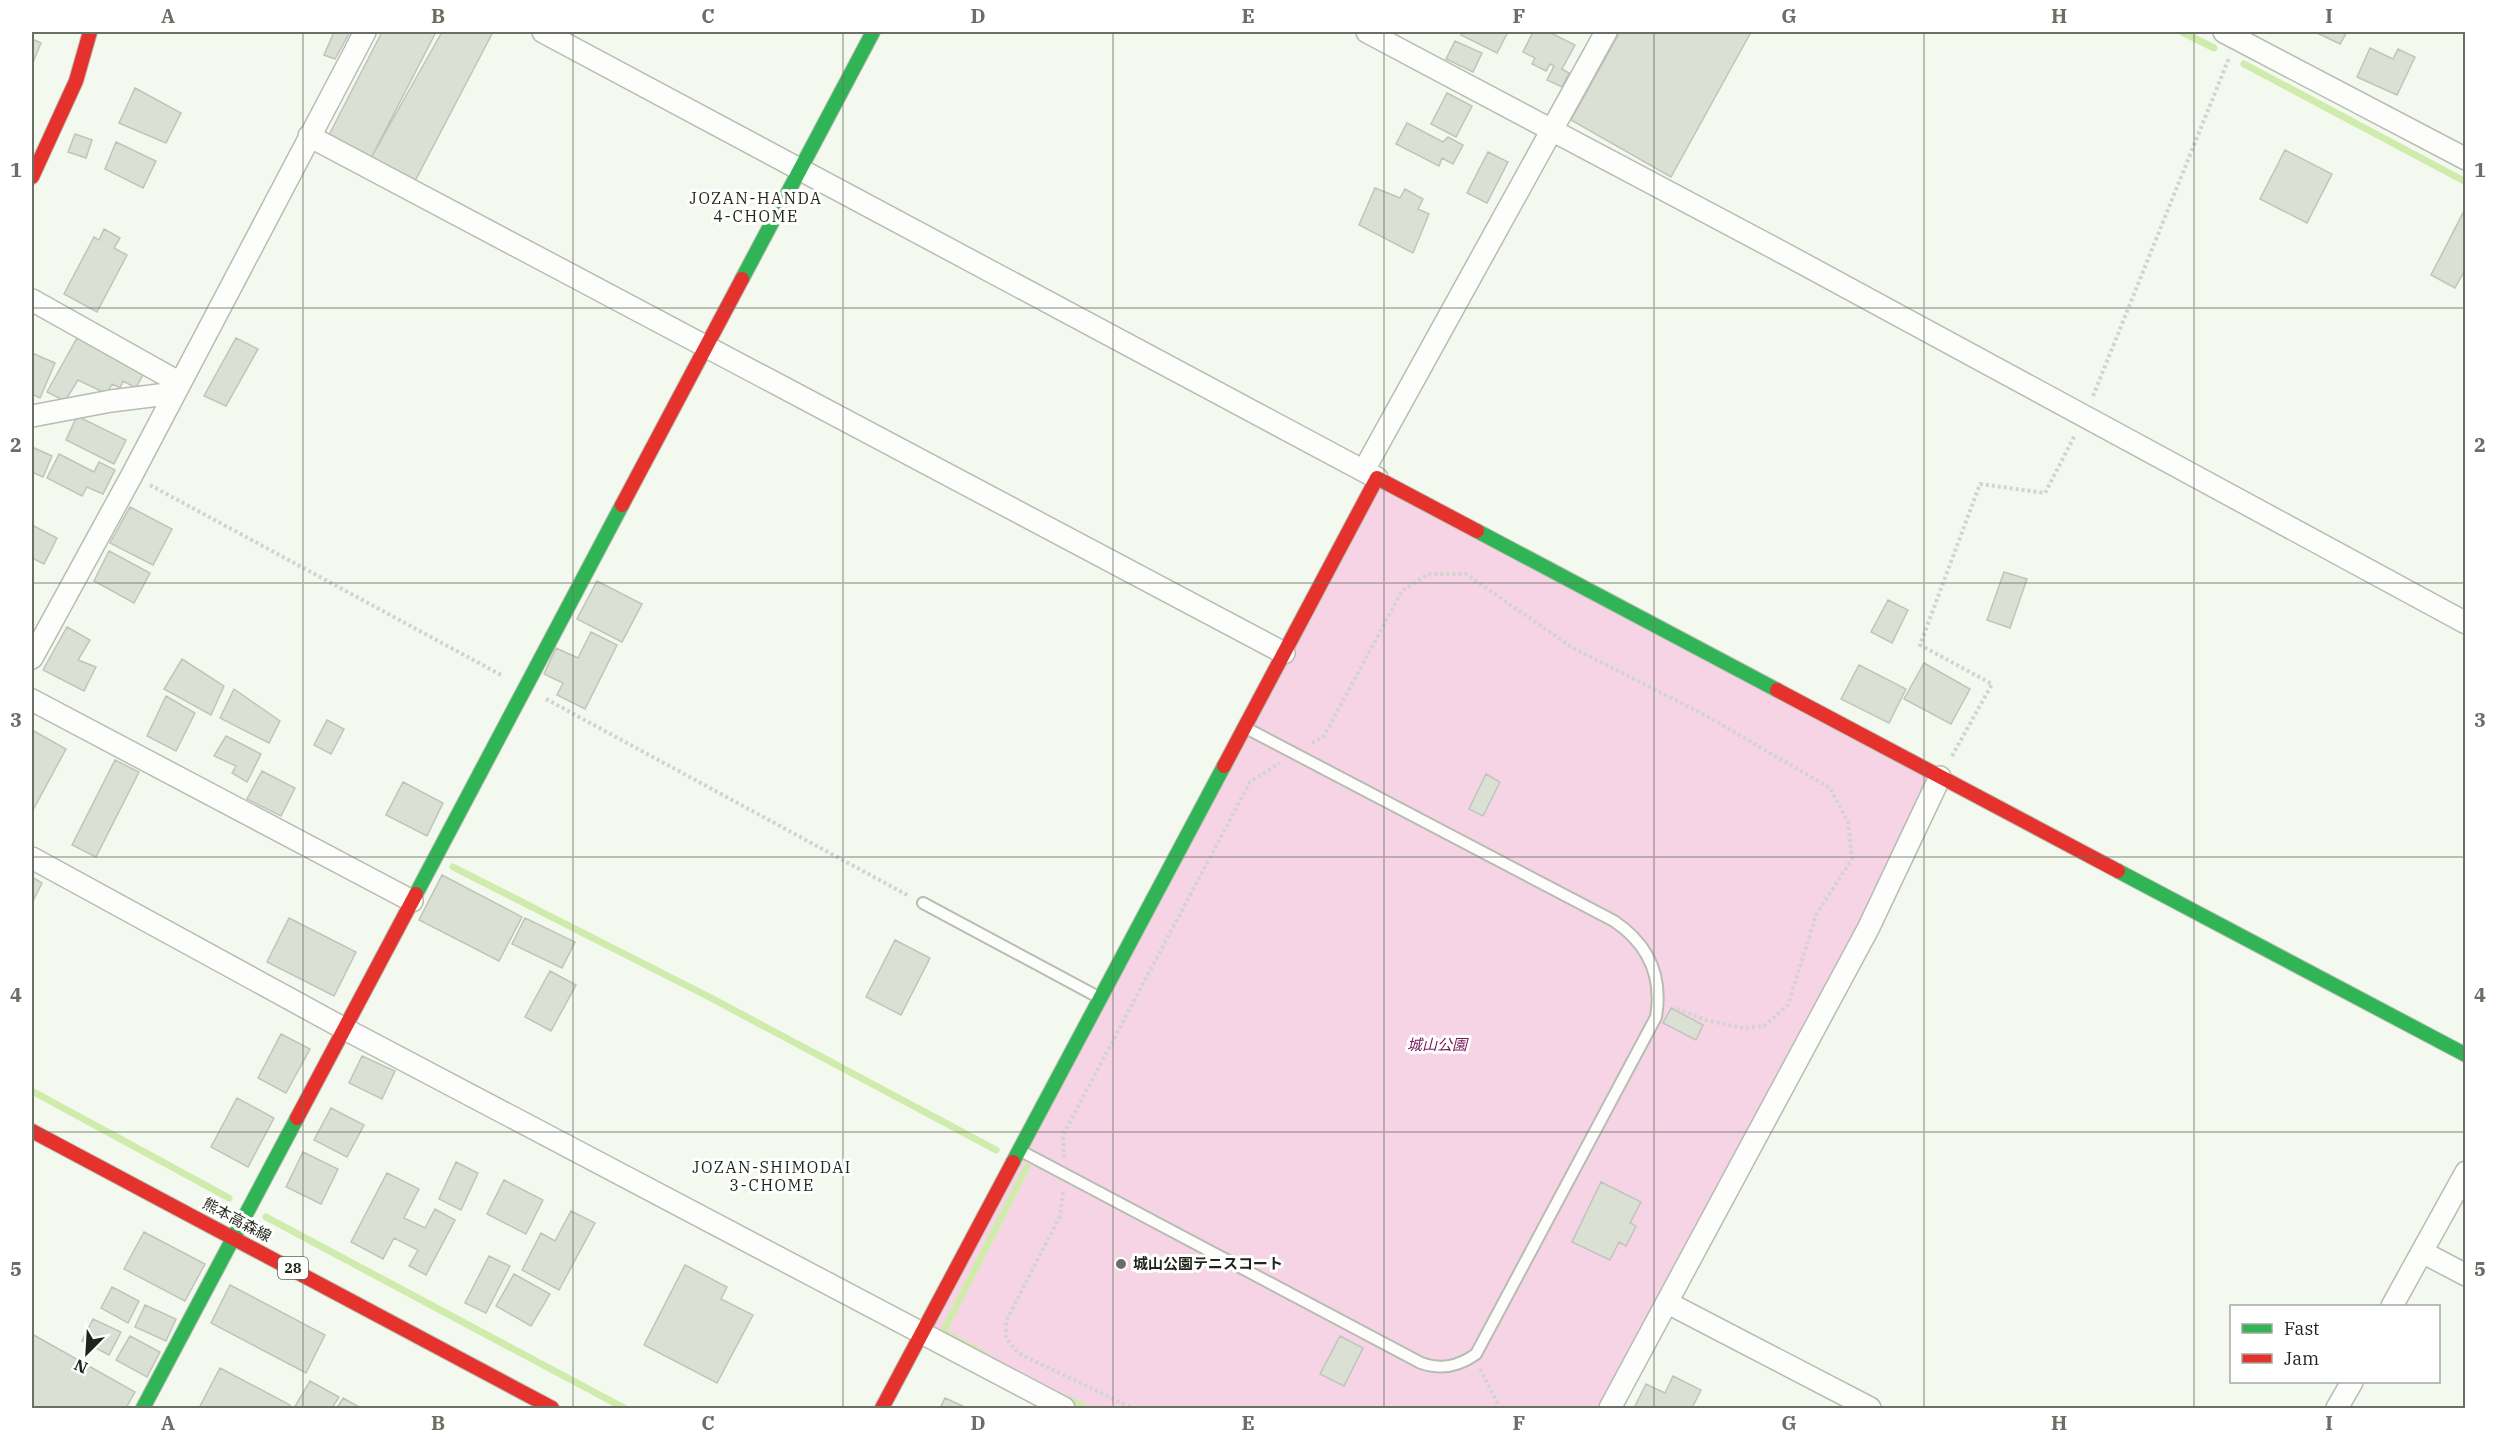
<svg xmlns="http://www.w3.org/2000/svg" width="2497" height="1440" font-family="'IBM Plex Serif','Noto Sans JP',serif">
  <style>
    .green { fill: #f6d4e5 }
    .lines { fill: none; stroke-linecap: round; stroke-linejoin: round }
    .stream { stroke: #cfecac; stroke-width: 7 }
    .building { fill: #dae0d3; stroke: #bfc5ba; stroke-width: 1.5 }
    .lane-casing { stroke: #b7bdb2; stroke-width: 14 }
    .street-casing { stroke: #b7bdb2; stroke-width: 24 }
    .fast-casing { stroke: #b7bdb2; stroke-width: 16 }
    .jam-casing { stroke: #b7bdb2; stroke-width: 16 }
    .path { stroke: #d3d4d0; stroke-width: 4; stroke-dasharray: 3 3; stroke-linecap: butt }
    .lane { stroke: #fdfefc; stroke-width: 10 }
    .street { stroke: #fdfefc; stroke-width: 21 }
    .fast { stroke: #30b455; stroke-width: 14 }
    .jam { stroke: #e5322d; stroke-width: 14 }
    .grid { fill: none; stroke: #696f63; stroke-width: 1.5; stroke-opacity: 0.55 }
    .poi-dot { fill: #696f63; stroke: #fff; stroke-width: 2 }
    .labels { text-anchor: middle; stroke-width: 6; stroke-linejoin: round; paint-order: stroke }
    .shield { fill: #fff; stroke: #62665d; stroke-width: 1.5 }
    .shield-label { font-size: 14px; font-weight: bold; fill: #1f2518 }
    .park-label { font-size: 15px; font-style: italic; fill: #76155a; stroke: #fff }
    .street-label { font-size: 15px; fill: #1f2518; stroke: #fff }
    .poi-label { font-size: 15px; font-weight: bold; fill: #1f2518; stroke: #fff; text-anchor: start }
    .neighbourhood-label { font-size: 16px; letter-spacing: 1.5px; fill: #1f2518; stroke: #fff }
    .neatline { fill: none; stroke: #696f63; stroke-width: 2 }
    .grid-label { font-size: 20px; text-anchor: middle; font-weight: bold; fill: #696f63 }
  </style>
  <rect width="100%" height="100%" fill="#f3f9ee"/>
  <path class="green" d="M1377,478L1940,777L1605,1408H1074L922,1332Z"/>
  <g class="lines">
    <path class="stream" d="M2182,32L2214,48
      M2244,64L2466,182
      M453,867L713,999L996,1150
      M32,1091L229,1198
      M266,1217L624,1408
      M982,1353L943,1332L1027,1167
      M1066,1398L1085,1408"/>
  </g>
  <path class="building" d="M334,32H350L335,59L324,55Z
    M382,32H436L371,158L329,135Z
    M442,32H493L415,181L371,158Z
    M1463,32H1508L1497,53L1461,35Z
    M1533,32H1549L1575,45L1562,69L1569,73L1562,87L1547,80L1554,66L1550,64L1546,71L1532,64L1535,58L1523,52Z
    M1620,32H1751L1671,177L1571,120Z
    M2315,32H2347L2340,44Z
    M32,39L41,43L32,65Z
    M1455,41L1482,53L1473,72L1446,59Z
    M2370,48L2393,59L2398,49L2415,57L2397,95L2357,77Z
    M135,88L181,113L166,143L119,123Z
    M1447,93L1472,106L1456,137L1431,124Z
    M1407,123L1443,142L1448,137L1463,145L1453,164L1442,158L1439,166L1396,144Z
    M75,134L92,140L86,158L68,152Z
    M116,142L156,161L143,188L105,169Z
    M2285,150L2332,174L2307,223L2260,199Z
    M1488,152L1508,162L1487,203L1467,193Z
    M1375,188L1400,198L1405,189L1423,199L1418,209L1429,214L1413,253L1359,225Z
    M2464,211L2466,268L2455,288L2431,275Z
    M104,229L120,238L114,248L127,255L97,312L64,294L94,237L99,240Z
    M77,338L145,371L136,388L123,381L120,388L112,384L107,394L78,380L65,401L47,392Z
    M236,338L258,349L226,406L204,396Z
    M32,353L55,363L40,398L32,394Z
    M77,416L126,440L114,464L66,440Z
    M32,447L52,456L43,477L32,472Z
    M59,454L94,472L99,462L115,470L103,494L87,487L82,496L47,478Z
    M130,507L172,529L153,565L110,543Z
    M32,525L57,538L44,564L32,558Z
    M109,551L150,573L134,603L94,581Z
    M2004,572L2027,579L2010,628L1987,620Z
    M597,581L642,604L622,642L577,619Z
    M1888,600L1908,610L1892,643L1871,632Z
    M67,627L90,640L78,660L96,667L84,691L43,670Z
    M591,632L617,645L585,709L557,695L563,683L544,674L556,648L578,658Z
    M182,659L224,686L211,715L164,689Z
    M1924,663L1970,689L1951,724L1904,699Z
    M1859,665L1906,689L1889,723L1841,699Z
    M234,689L280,721L269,743L220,718Z
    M166,696L195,713L176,751L147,736Z
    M327,720L344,729L331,754L314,745Z
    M32,730L66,749L32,812Z
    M226,736L261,754L247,782L232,773L236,766L214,756Z
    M115,760L139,772L96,857L72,845Z
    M262,771L295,788L281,816L247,799Z
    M1486,774L1500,782L1483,816L1469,809Z
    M403,782L443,803L427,836L386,815Z
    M442,875L522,917L499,961L419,920Z
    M32,877L42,883L32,903Z
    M289,918L356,952L334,996L267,962Z
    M525,918L575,942L562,968L512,944Z
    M895,940L930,958L901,1015L866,997Z
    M550,971L576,985L551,1031L525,1017Z
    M1671,1008L1703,1025L1696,1040L1663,1023Z
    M281,1034L310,1049L286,1093L258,1078Z
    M362,1056L395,1071L382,1099L349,1083Z
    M237,1098L274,1118L248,1167L211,1147Z
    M331,1108L364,1125L347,1157L314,1140Z
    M303,1152L338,1169L321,1204L286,1187Z
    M456,1162L478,1173L461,1210L439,1199Z
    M387,1173L419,1189L404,1218L425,1228L435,1209L455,1220L426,1275L409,1266L418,1250L394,1238L383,1259L351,1242Z
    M504,1180L543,1200L526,1234L487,1214Z
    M1601,1182L1641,1202L1630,1223L1636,1226L1626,1246L1619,1242L1610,1260L1572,1242Z
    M571,1211L595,1223L559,1290L522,1270L541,1233L555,1241Z
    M144,1232L205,1264L185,1301L124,1269Z
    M489,1256L510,1266L486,1313L465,1303Z
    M685,1265L727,1287L721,1299L753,1315L717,1383L644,1345Z
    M514,1274L550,1294L531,1326L496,1306Z
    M230,1285L325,1335L306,1373L211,1323Z
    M112,1287L139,1301L128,1323L101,1308Z
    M145,1305L176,1319L166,1341L135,1327Z
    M93,1319L121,1332L109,1355L82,1341Z
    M32,1334L135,1392L126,1408H32Z
    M130,1336L160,1352L147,1377L116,1360Z
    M1340,1336L1363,1348L1344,1386L1320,1374Z
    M220,1368L290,1405L289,1408H199Z
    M1673,1376L1701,1390L1692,1408H1634L1646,1384L1665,1393Z
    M310,1381L339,1397L332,1408H294Z
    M343,1398L361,1408H337Z
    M945,1398L967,1408H940Z"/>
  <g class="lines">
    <defs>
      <path id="lane" d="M923,903L1100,998
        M1019,1150L1421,1363C1441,1370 1458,1367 1476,1354L1656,1017C1663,976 1648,944 1614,921L1246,728"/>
      <path id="street" d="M543,32L1377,478
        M1367,32L1774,248L2466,623
        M2224,32L2466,159
        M309,136L1284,653
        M32,300L180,383
        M32,416L111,401L175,393
        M1364,470L1606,32
        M32,658L132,475L365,32
        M32,700L412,901
        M32,858L343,1028L1064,1408
        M2422,1252L2466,1275
        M1668,1303L1870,1408
        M2392,1306L2466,1172
        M1610,1408L1868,929L1940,777
        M2337,1408L2352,1382"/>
      <path id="fast" d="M742,279L873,32
        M1477,531L1777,690
        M2118,871L2466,1055
        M416,894L622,505
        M1013,1162L1224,766
        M143,1408L297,1118"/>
      <path id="jam" d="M32,177L76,81L90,32
        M622,505L742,279
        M1777,690L2118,871
        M1224,766L1377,478L1477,531
        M297,1118L416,894
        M32,1131L552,1408
        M882,1408L1013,1162"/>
    </defs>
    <use href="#lane" class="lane-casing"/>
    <use href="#street" class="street-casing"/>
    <use href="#fast" class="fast-casing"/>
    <use href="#jam" class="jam-casing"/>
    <path class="path" d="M2093,396L2229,58
      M150,485L503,676
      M546,699L909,896
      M1312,743L1324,736L1402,591L1428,574H1466L1573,648L1705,715L1830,788L1848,822L1852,859L1816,915L1788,1005L1764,1026L1743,1028L1705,1020L1674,1007
      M1952,756L1992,684L1920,645L1980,484L2045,493L2075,435
      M1064,1158L1063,1135L1250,782L1280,763
      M1063,1192L1060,1216L1006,1321V1338L1018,1353L1132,1408
      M1480,1369L1500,1408"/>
    <use href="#lane" class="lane"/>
    <use href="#street" class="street"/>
    <use href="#fast" class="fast"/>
    <use href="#jam" class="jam"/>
  </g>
  <path class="grid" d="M303,32V1408M573,32V1408M843,32V1408M1113,32V1408M1384,32V1408M1654,32V1408M1924,32V1408M2194,32V1408M32,308H2466M32,583H2466M32,857H2466M32,1132H2466"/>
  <circle class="poi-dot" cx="1121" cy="1264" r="6"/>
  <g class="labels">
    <rect class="shield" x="278" y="1257" width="30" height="22" rx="4.5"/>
    <g class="shield-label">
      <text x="293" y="1273">28</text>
    </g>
    <g class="park-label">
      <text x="1437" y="1050">城山公園</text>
    </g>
    <g class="street-label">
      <text transform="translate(237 1220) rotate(28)" y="5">熊本高森線</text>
    </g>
    <g class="poi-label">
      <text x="1133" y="1269">城山公園テニスコート</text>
    </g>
    <g class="neighbourhood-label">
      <text x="756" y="204">JOZAN-HANDA<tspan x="756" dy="18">4-CHOME</tspan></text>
      <text x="772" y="1173">JOZAN-SHIMODAI<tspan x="772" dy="18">3-CHOME</tspan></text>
    </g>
  </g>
  <rect width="2497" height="1440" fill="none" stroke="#ffffff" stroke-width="66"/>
  <rect x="2230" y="1305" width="210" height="78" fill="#ffffff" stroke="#a5a8a3" stroke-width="1.5"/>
  <rect x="2242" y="1324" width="30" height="9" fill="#30b455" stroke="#a5a8a3" stroke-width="1.5"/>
  <text x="2284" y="1335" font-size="18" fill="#1f2518">Fast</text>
  <rect x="2242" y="1354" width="30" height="9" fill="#e5322d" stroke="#a5a8a3" stroke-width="1.5"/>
  <text x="2284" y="1365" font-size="18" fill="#1f2518">Jam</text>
  <g transform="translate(87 1353) rotate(204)" stroke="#ffffff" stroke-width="4.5" paint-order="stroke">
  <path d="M0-4.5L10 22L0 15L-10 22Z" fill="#1f2518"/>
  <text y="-9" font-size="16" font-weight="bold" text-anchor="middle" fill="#1f2518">N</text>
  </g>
  <rect x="33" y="33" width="2431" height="1374" class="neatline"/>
  <g class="grid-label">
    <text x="168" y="23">A</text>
    <text x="438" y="23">B</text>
    <text x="708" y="23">C</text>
    <text x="978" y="23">D</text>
    <text x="1248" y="23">E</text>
    <text x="1519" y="23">F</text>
    <text x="1789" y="23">G</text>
    <text x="2059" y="23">H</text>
    <text x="2329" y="23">I</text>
    <text x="16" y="177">1</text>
    <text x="2480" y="177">1</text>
    <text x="16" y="452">2</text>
    <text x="2480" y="452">2</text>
    <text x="16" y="727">3</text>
    <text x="2480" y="727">3</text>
    <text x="16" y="1002">4</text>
    <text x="2480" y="1002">4</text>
    <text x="16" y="1276">5</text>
    <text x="2480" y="1276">5</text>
    <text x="168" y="1430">A</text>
    <text x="438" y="1430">B</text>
    <text x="708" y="1430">C</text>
    <text x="978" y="1430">D</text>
    <text x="1248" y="1430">E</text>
    <text x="1519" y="1430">F</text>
    <text x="1789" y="1430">G</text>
    <text x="2059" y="1430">H</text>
    <text x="2329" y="1430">I</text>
  </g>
</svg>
